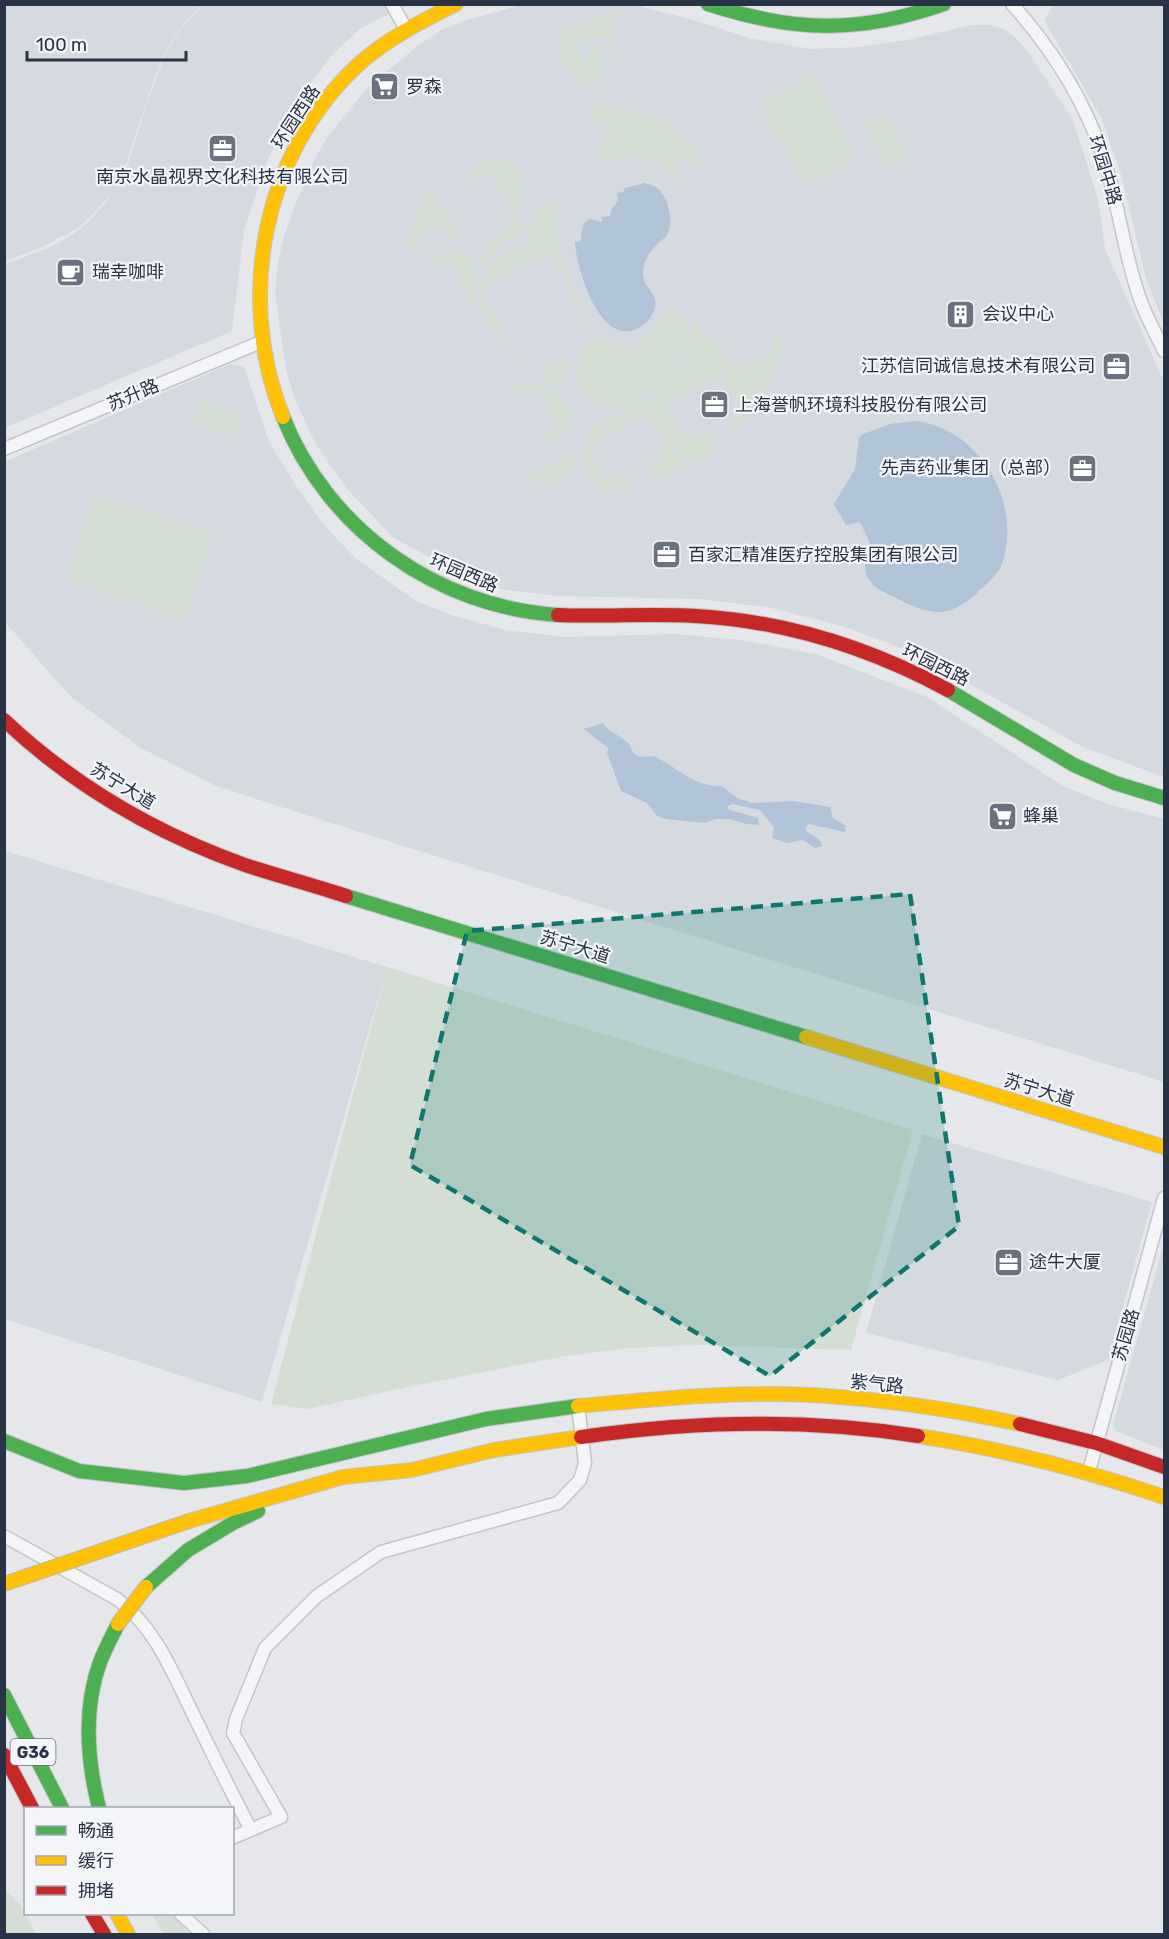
<svg xmlns="http://www.w3.org/2000/svg" width="1169" height="1939" font-family="Rubik,'Noto Sans SC',sans-serif">
  <style>
    .built { fill: #d5dae0 }
    .green { fill: #d5ded5 }
    .water { fill: #b1c3d6 }
    .lines { fill: none; stroke-linecap: round; stroke-linejoin: round }
    .street-casing { stroke: #c3c5c8; stroke-width: 15 }
    .fast-casing { stroke: #c3c5c8; stroke-width: 16 }
    .slow-casing { stroke: #c3c5c8; stroke-width: 16 }
    .jam-casing { stroke: #c3c5c8; stroke-width: 16 }
    .street { stroke: #f4f5f7; stroke-width: 12 }
    .fast { stroke: #4caf50; stroke-width: 14 }
    .slow { stroke: #ffc107; stroke-width: 14 }
    .jam { stroke: #c62828; stroke-width: 14 }
    .slow-bridge-casing { stroke: #b7babf; stroke-width: 16; stroke-linecap: butt }
    .slow-bridge { stroke: #ffc107; stroke-width: 14 }
    .marked { fill: #0f766e; fill-opacity: 0.2; stroke: #0f766e; stroke-width: 4.5; stroke-dasharray: 12 8; stroke-linejoin: round }
    .labels { text-anchor: middle; stroke-width: 4.5; stroke-linejoin: round; paint-order: stroke }
    .shield { fill: #f3f5f9; stroke: #666d7c; stroke-width: 1.5 }
    .shield-label { font-size: 16px; font-weight: bold; fill: #293346 }
    .poi-label { font-size: 18px; fill: #293346; stroke: #f3f5f9; text-anchor: start }
    .street-label { font-size: 18px; fill: #293346; stroke: #f3f5f9 }
  </style>
  <rect width="100%" height="100%" fill="#e5e7ea"/>
  <path class="built" d="M630,4L690,19L753,39L812,49L859,47L907,40L971,25H990L1002,28L1014,36L1027,51L1072,118L1098,198L1105,249L1164,382V777L1083,747L912,652L842,626L767,607L698,599L558,596L500,589L462,575L393,537L348,490L315,443L295,399L286,370L275,294L278,261L285,233L307,174L326,139L368,87L415,48L441,30L466,20L518,6L534,5Z
    M1054,4L1164,5V324L1146,278L1122,178L1102,119L1044,20Z
    M5,5H201L182,26L163,56L148,96L126,165L119,183L128,164L147,102L165,55L182,27L203,5H407L361,28L333,54L304,92L285,125L267,161L244,231L232,331L5,428V264L51,247L73,234L86,224L106,202L114,191L95,212L78,228L42,247L5,261Z
    M230,364L244,367L269,442L295,484L323,524L355,558L416,601L452,615L505,630L564,637L675,634L740,640L816,654L927,697L1063,786L1108,804L1164,819V1082L416,850L216,786L141,748L71,697L5,622L4,462Z
    M5,851L387,967L262,1402L5,1319Z
    M922,1134L1152,1202L1108,1360L1058,1380L866,1333Z
    M1164,1244V1450L1116,1431L1113,1425Z"/>
  <path class="green" d="M614,9V69H611V49L607,39C591,35 575,39 581,59L588,56V47L591,44L597,42L601,44C606,57 605,72 598,83L583,84C563,67 546,50 569,25L572,31L584,22L602,18L608,11Z
    M813,74L857,158L806,186L782,141L779,142L758,104Z
    M599,103L613,105L615,109C610,116 604,128 594,126C587,119 591,108 599,103Z
    M624,108L675,124L672,132L699,148V169L697,170C691,164 687,154 677,158L674,164L681,179L678,182L660,164L633,157L607,161L600,157L596,150C603,134 609,118 624,108Z
    M886,114L909,158L887,169L864,125Z
    M491,158C515,155 532,183 521,204C519,209 515,211 511,215L508,209L510,207L491,173L475,181L469,170Z
    M431,189L442,210L445,209L461,238L455,240L447,233L442,234L438,226L419,237L423,245C417,248 411,249 405,246L417,215Z
    M552,201C561,210 557,225 555,237C562,241 561,254 564,263C571,285 581,304 593,323L589,325L549,251L481,289L519,361L516,363L506,341L486,323L482,316L479,303V291L483,275L492,261L529,239C527,224 535,203 552,201Z
    M520,218L524,225L523,231C507,240 492,249 485,266H482C481,245 502,226 520,218Z
    M457,249C478,254 485,292 470,305L468,300L471,298L451,262L435,271L429,261L447,250Z
    M668,307C732,328 625,445 586,396C569,374 577,345 603,336C609,341 615,347 624,348C644,350 661,323 668,307Z
    M694,322H697L707,336L730,354L722,358L726,365L733,361L738,368L772,350V339L785,333L786,336C775,379 765,398 735,431L728,419L742,412L723,375L666,404L686,441L710,429L719,444L703,458L690,465C679,454 640,411 652,394C655,389 663,386 667,382C683,366 693,346 692,323Z
    M561,359L566,360L569,363L563,383L561,385L548,382L543,370Z
    M515,381C522,386 526,385 533,385C552,385 567,399 575,414C568,429 561,438 546,446L541,436L557,428L538,392L532,395L530,392L519,398L512,383Z
    M199,400L242,413L235,436L192,423Z
    M644,401C649,405 656,421 654,427L650,428L644,416L609,434L601,419Z
    M598,421L606,436L588,446L607,482L625,473L632,486L603,491C582,471 576,442 598,421Z
    M663,437L673,452L688,467L657,479L647,462L663,454L657,440Z
    M577,451L579,452L572,471L558,488L531,480L528,473L529,465L532,464L538,472Z
    M103,498L210,533L211,540L187,615L178,618L71,582L69,575L91,504L96,499Z
    M387,967L913,1130L851,1350L702,1345L630,1348L566,1356L422,1384L308,1409L271,1404Z
    M5,1890L20,1904L36,1934H5Z
    M152,1914H171L191,1934H163Z"/>
  <path class="water" d="M644,183C650,184 656,186 660,191C669,200 674,224 667,235C667,236 662,240 661,241C652,248 643,261 643,272C642,292 666,293 650,318C646,324 639,329 631,331C597,338 576,267 575,242L581,241C582,232 580,223 591,219L601,222L603,220L601,217L610,216L612,208L618,201L617,193L623,192L625,188Z
    M915,421C971,427 1011,484 1007,539C1006,549 1004,562 999,570C994,577 987,584 980,590C949,620 931,616 894,597C877,589 864,583 865,562L875,554L860,522L846,525L834,504L855,469L859,438L861,435L890,424Z
    M603,723C609,733 620,735 628,743C631,747 632,752 636,755C642,759 651,754 658,758C680,770 695,787 722,786L737,798L752,803L793,801L830,807L833,818L846,826L845,832L809,824L805,828L806,831L820,840L822,846L815,848L802,840L787,843L772,838L774,827L760,810L732,804L727,807L730,810L758,818L759,825L746,824L730,819H715L705,823L666,819L657,816L647,803L621,791L607,753L608,748L584,729Z"/>
  <g class="lines">
    <defs>
      <path id="street" d="M392,4L407,31
        M1012,4C1052,49 1084,99 1103,156C1118,201 1123,248 1138,293C1144,313 1155,332 1164,351
        M4,449L261,342
        M1089,1471L1164,1198
        M4,1536L117,1599C155,1627 173,1673 193,1714C212,1753 231,1792 251,1830
        M232,1838L281,1817L233,1733L236,1719L265,1648L317,1596L381,1552L558,1503L580,1480L585,1463L578,1406
        M181,1914L203,1934"/>
      <path id="fast" d="M708,4C793,32 859,34 944,4
        M283,417C328,530 437,607 558,615
        M948,690L1074,765L1115,783L1164,798
        M346,896L806,1037
        M4,1441L79,1471L184,1483L247,1476L486,1419L578,1406
        M146,1587L188,1550L233,1523L258,1511
        M4,1695L62,1808
        M99,1808C87,1760 83,1709 100,1662C105,1649 112,1636 118,1624"/>
      <path id="slow" d="M283,417C235,297 263,152 359,64C388,38 422,21 456,4
        M806,1037L1164,1147
        M578,1406C655,1399 734,1391 811,1395C882,1399 951,1409 1020,1424
        M918,1436C1004,1449 1081,1469 1164,1497
        M189,1521L343,1477L412,1470L494,1450L581,1437
        M117,1914L128,1934"/>
      <path id="jam" d="M558,615C604,617 650,613 696,616C785,621 870,648 948,690
        M4,720C74,786 155,833 245,865C278,876 313,885 346,896
        M1020,1424L1096,1443L1164,1467
        M581,1437C692,1421 807,1418 918,1436
        M4,1755L32,1808
        M92,1914L104,1934"/>
    </defs>
    <use href="#street" class="street-casing"/>
    <use href="#fast" class="fast-casing"/>
    <use href="#slow" class="slow-casing"/>
    <use href="#jam" class="jam-casing"/>
    <use href="#street" class="street"/>
    <use href="#fast" class="fast"/>
    <use href="#slow" class="slow"/>
    <use href="#jam" class="jam"/>
    <defs>
      <path id="slow-bridge" d="M4,1584L189,1521
        M118,1624L146,1587"/>
    </defs>
    <use href="#slow-bridge" class="slow-bridge-casing"/>
    <use href="#slow-bridge" class="slow-bridge"/>
  </g>
  <path class="marked" d="M910,894L959,1226L770,1376L410,1165L467,931Z"/>
  <defs>
    <symbol id="supermarket-square" viewBox="-11 -11 22 22"><rect x="-9" y="-9" width="18" height="18" rx="4" fill="#6b727f" stroke="#f3f5f9"/><path d="M-6-5.5h2.5l.6 2H6L4.5 2H-2.5L-4.4-4H-6ZM-1.5 3.2a1.3 1.3 0 1 0 .1 0ZM3 3.2a1.3 1.3 0 1 0 .1 0Z" fill="#fff"/></symbol>
    <symbol id="office-square" viewBox="-11 -11 22 22"><rect x="-9" y="-9" width="18" height="18" rx="4" fill="#6b727f" stroke="#f3f5f9"/><path d="M-6-3h4V-5.5h4V-3h4V5H-6ZM-1-4.5V-3h2v-1.5ZM-6 0V1H6V0Z" fill="#fff"/></symbol>
    <symbol id="cafe-square" viewBox="-11 -11 22 22"><rect x="-9" y="-9" width="18" height="18" rx="4" fill="#6b727f" stroke="#f3f5f9"/><path d="M-5.5-4.5H6V0H3Q3 3.5 0 3.5H-2.5Q-5.5 3.5-5.5 0ZM3-3.2v2h1.7v-2ZM-6 4.5H4V6H-6Z" fill="#fff"/></symbol>
    <symbol id="building-square" viewBox="-11 -11 22 22"><rect x="-9" y="-9" width="18" height="18" rx="4" fill="#6b727f" stroke="#f3f5f9"/><path d="M-4-6H4V6H1V3H-1V6H-4ZM-2.5-4.3h1.7v1.8h-1.7ZM.8-4.3h1.7v1.8H.8ZM-2.5-1h1.7V.8h-1.7ZM.8-1h1.7V.8H.8Z" fill="#fff"/></symbol>
  </defs>
  <g fill-rule="evenodd">
    <use href="#supermarket-square" x="368" y="70" width="33" height="33"/>
    <use href="#office-square" x="206" y="132" width="33" height="33"/>
    <use href="#cafe-square" x="54" y="256" width="33" height="33"/>
    <use href="#building-square" x="944" y="298" width="33" height="33"/>
    <use href="#office-square" x="1100" y="350" width="33" height="33"/>
    <use href="#office-square" x="698" y="388" width="33" height="33"/>
    <use href="#office-square" x="1066" y="452" width="33" height="33"/>
    <use href="#office-square" x="650" y="538" width="33" height="33"/>
    <use href="#supermarket-square" x="986" y="800" width="33" height="33"/>
    <use href="#office-square" x="992" y="1246" width="33" height="33"/>
  </g>
  <g class="labels">
    <rect class="shield" x="10.5" y="1739" width="45" height="26" rx="4.5"/>
    <g class="shield-label">
      <text x="33" y="1758">G36</text>
    </g>
    <g class="poi-label">
      <text x="406" y="93">罗森</text>
      <text x="222" y="183" text-anchor="middle">南京水晶视界文化科技有限公司</text>
      <text x="92" y="278">瑞幸咖啡</text>
      <text x="982" y="320">会议中心</text>
      <text x="1095" y="372" text-anchor="end">江苏信同诚信息技术有限公司</text>
      <text x="735" y="411">上海誉帆环境科技股份有限公司</text>
      <text x="1061" y="474" text-anchor="end">先声药业集团（总部）</text>
      <text x="688" y="561">百家汇精准医疗控股集团有限公司</text>
      <text x="1023" y="822">蜂巢</text>
      <text x="1029" y="1268">途牛大厦</text>
    </g>
    <g class="street-label">
      <text transform="translate(296 117) rotate(-57)" y="6">环园西路</text>
      <text transform="translate(1105 170) rotate(73)" y="6">环园中路</text>
      <text transform="translate(133 395) rotate(-23)" y="6">苏升路</text>
      <text transform="translate(464 573) rotate(23)" y="6">环园西路</text>
      <text transform="translate(936 665) rotate(26)" y="6">环园西路</text>
      <text transform="translate(123 786) rotate(31)" y="6">苏宁大道</text>
      <text transform="translate(575 947) rotate(17)" y="6">苏宁大道</text>
      <text transform="translate(1039 1090) rotate(17)" y="6">苏宁大道</text>
      <text transform="translate(1126 1335) rotate(-74)" y="6">苏园路</text>
      <text transform="translate(877 1384) rotate(6)" y="6">紫气路</text>
    </g>
  </g>
  <rect width="1169" height="1939" fill="none" stroke="#293346" stroke-width="12"/>
  <rect x="24" y="1807" width="210" height="108" fill="#f3f5f9" stroke="#a2a7b1" stroke-width="1.5"/>
  <rect x="36" y="1826" width="30" height="9" fill="#4caf50" stroke="#a2a7b1" stroke-width="1.5"/>
  <text x="78" y="1837" font-size="18" fill="#293346">畅通</text>
  <rect x="36" y="1856" width="30" height="9" fill="#ffc107" stroke="#a2a7b1" stroke-width="1.5"/>
  <text x="78" y="1867" font-size="18" fill="#293346">缓行</text>
  <rect x="36" y="1886" width="30" height="9" fill="#c62828" stroke="#a2a7b1" stroke-width="1.5"/>
  <text x="78" y="1897" font-size="18" fill="#293346">拥堵</text>
  <path d="M27 51v9h159v-9" fill="none" stroke="#293346" stroke-width="3"/>
  <text x="36" y="51" font-size="18" fill="#293346" stroke="#f3f5f9" stroke-width="4.5" paint-order="stroke">100 m</text>
</svg>
